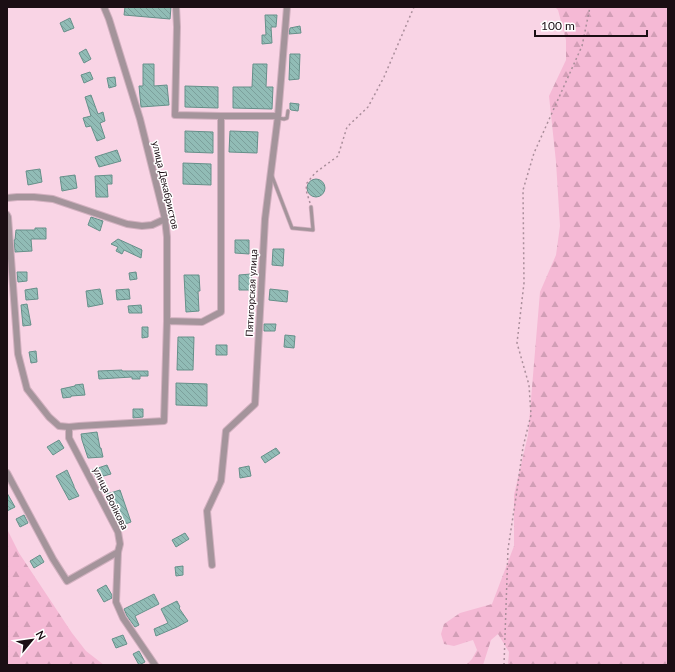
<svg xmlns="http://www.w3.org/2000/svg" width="675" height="672" font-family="Lato,sans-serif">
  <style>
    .forest { fill: url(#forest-firs) }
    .building { fill: url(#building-back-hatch); stroke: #66908a }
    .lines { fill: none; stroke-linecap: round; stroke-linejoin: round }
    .service-casing { stroke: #d1b0bf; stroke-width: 4.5 }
    .minor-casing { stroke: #d1b0bf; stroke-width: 8 }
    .path { stroke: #aa8e9b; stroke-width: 1.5; stroke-dasharray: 2 3; stroke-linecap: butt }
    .service { stroke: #a4949b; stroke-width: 3 }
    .minor { stroke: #a4949b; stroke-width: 6 }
    .labels { text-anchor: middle; stroke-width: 3; stroke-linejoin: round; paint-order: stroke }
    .street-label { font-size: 10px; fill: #1b0e14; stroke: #fff }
  </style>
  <defs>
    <pattern id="forest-firs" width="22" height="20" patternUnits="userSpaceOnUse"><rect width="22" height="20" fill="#f5b9d5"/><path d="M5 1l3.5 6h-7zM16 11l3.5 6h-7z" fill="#d19eb6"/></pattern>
    <pattern id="building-back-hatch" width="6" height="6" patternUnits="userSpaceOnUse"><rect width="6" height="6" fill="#91bcb6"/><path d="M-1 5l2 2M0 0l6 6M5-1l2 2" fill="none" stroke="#7ca09c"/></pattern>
  </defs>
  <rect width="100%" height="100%" fill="#f9d4e5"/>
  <path class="forest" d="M555,7H668V665H508L509,652L498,634L491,640L483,665H466L472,659L477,650L473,640L454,646L444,644L441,634L444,624L460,613L492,604L514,546V495L528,435L540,292L556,255L560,226L556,162L549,96L566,60V40L558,10Z
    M7,529L19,553L72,633L86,651L104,665H7Z"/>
  <path class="building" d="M125,7H171L170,19L124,15Z
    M265,15H277L276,27H271L272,43L262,44V35H266Z
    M70,18L74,28L64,32L60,23Z
    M300,26L301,33L289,34L290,28Z
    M86,49L91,59L84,63L79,53Z
    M290,54H300L299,79L289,80Z
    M143,64H154V86L167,85L169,105L141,107L139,86H143Z
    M253,64H267L266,87H273L272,109L233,108V87H252Z
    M90,72L93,79L84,83L81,75Z
    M115,77L116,86L109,88L107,78Z
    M185,86L218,87V108L185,107Z
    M91,95L98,114L103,112L105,121L100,123L105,138L97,141L91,126L86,127L83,118L91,116L85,97Z
    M290,103L299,104L298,111L291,110L290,109Z
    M185,131L213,132V153L185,152Z
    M230,131L258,132L257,153L229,152Z
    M117,150L121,161L99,167L95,157Z
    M183,163L211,164V185L183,184Z
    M40,169L42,182L28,185L26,171Z
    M75,175L77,188L62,191L60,177Z
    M112,175V184H107L108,197H96L95,176Z
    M307 188a9 9 0 1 1 18 0a9 9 0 1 1-18 0Z
    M91,217L103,221L100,231L88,225Z
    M35,228H46V239H31L32,251L15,252L14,240H15L16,230H35Z
    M118,239L142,250L141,258L124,250L122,254L116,251L118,247L111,244Z
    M235,240H249V254L235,253Z
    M273,249H284L283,266L272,265Z
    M17,272H27V281L18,282Z
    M136,272L137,279L130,280L129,273Z
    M251,274L252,290H239V275Z
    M184,275H199L200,291H198L199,311L186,312Z
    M37,288L38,299L26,300L25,290Z
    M100,289L103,304L88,307L86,291Z
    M129,289L130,299L117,300L116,290Z
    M270,289L288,291L287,302L269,300Z
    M27,304L31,325L23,326L21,305Z
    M141,305L142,313H129L128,306Z
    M264,324H276L275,331H264Z
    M142,327H148V337L142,338Z
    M285,335L295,336L294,348L284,347Z
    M178,337H194L193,370H177Z
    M216,345H227V355H216Z
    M36,351L37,362L31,363L29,352Z
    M122,370V371H148V376H140V379H132V377L99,379L98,371Z
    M176,383L207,384V406L176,405Z
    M83,384L85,395L71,396V397L63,398L61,389L75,386V385Z
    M133,409H143V417L133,418Z
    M97,432L100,448H101L103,457L88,458L82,440L81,434Z
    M59,440L64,448L53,455L47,447Z
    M276,448L280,453L265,463L261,457Z
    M107,465L111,474L96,478L92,470Z
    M249,466L251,476L240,478L239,468Z
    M67,470L74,486V487L79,496L69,500L56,476Z
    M120,490L131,522L120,526L113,513L107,494Z
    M7,493L15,507L7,511Z
    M24,515L28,523L20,527L16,519Z
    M185,533L189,539L176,547L172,540Z
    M40,555L44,562L34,568L30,561Z
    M183,566V575L176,576L175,567Z
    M106,585L112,595V598L104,602L97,590Z
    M154,594L159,604L135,616L139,625L135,627L127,616L124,609Z
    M177,601L180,607L179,608L188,621L177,627L156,636L154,629L168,623L161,609Z
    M123,635L127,644L116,648L112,639Z
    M139,651L145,662L139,665L133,654Z"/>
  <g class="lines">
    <defs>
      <path id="service" d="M278,118L284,119L287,118L288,111
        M272,176L292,228L313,230L311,207"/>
      <path id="minor" d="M104,7L109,19L140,119L165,219L167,237V321L164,421L79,426L69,427V438L118,532L120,544L118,552L116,602L123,618L155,665
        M221,116H278
        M7,198L17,197H34L53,199L127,224L142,226L152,225L165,219
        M7,215L8,217L18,354L27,389L49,417L59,426L69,427
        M167,321L202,322L221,312V116L175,115L177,27L176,7
        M7,473L53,559L67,581L118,552
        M212,565L207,511L221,481L226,431L255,404L265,219L278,116L287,7"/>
    </defs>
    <use href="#service" class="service-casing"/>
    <use href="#minor" class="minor-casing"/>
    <path class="path" d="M310,203L306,190L307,183L315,173L338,156L347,127L368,107L384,77L414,7
      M504,665L508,549L516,497L523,447L531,415L529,385L517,343L524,283L523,190L534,153L582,46L590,7"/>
    <use href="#service" class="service"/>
    <use href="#minor" class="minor"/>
  </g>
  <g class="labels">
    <g class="street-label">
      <text transform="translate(166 185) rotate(77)" y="4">улица Декабристов</text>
      <text transform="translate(251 293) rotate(-87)" y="4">Пятигорская улица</text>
      <text transform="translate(111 498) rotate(64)" y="4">улица Войкова</text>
    </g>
  </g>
  <rect width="675" height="672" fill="none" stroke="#1b0e14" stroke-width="16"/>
  <g transform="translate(32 640) rotate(61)" stroke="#ffffff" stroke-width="3" paint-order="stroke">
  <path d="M0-3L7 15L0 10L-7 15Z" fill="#1b0e14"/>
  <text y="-6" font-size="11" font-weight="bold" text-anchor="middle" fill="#1b0e14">N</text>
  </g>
  <path d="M535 30v6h112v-6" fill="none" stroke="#1b0e14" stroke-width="2"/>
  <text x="541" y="30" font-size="12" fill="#1b0e14" stroke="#ffffff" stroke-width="3" paint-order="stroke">100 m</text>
</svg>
